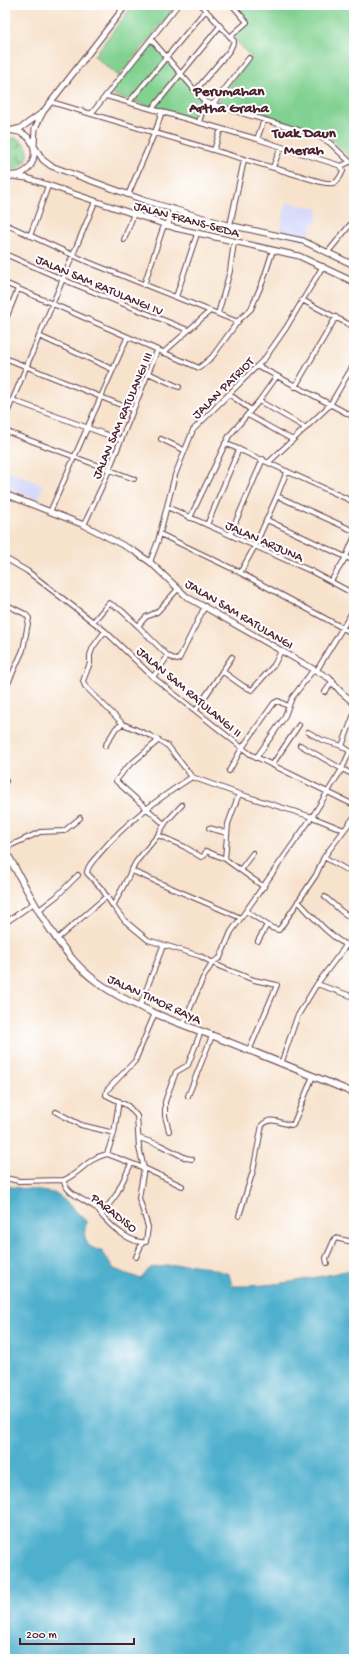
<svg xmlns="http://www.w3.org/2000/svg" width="359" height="1664" font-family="'Gochi Hand',sans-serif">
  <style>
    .built { fill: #d4d8f9 }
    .green { fill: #81d191; stroke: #66785e }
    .water { fill: #4fb0ce; stroke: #4c687c }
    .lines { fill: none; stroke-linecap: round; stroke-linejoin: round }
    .minor-casing { stroke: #643c43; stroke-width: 6 }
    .major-casing { stroke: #643c43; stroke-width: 7 }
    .highway-casing { stroke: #643c43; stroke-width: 8 }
    .minor { stroke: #fff; stroke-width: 4 }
    .major { stroke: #fff; stroke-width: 5 }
    .highway { stroke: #fff; stroke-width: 6 }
    .labels { text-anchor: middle; stroke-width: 4; stroke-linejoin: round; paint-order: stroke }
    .street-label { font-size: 13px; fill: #4a1f2b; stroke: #fff }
    .quarter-label { font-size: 15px; font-weight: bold; fill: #4a1f2b; stroke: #fff }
  </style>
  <rect width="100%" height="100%" fill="#fff"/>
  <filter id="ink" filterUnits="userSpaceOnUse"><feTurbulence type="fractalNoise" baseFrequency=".025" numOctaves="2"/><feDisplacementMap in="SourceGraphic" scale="8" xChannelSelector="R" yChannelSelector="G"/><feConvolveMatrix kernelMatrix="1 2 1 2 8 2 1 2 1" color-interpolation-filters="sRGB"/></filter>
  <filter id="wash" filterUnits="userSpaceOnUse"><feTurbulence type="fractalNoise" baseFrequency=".012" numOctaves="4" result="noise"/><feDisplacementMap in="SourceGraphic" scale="16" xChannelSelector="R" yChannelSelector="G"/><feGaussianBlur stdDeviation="0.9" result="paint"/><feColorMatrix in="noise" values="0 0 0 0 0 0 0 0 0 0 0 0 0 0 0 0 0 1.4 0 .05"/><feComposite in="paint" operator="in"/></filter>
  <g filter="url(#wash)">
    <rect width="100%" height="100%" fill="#f7e2cc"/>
    <path class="built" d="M286,202L319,209L316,223H312L308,241L279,235Z
      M5,470L43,485L38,500L5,486Z"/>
    <path class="green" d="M133,5H177L119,76L94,56Z
      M234,5H354V162L327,135L217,102L251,57L233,37L249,22Z
      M151,42L204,102L197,120L109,94Z
      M15,138L22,141L17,148L23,142C29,149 30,154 25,162L19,158L20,155L18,158L24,163C18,170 13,171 5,168V164L8,159L5,162V149L7,150L9,148L5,147V140Z"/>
    <path class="water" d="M5,1186L54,1193L63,1199L86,1221C83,1239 84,1247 102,1251L114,1269L141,1279L150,1268L185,1264L202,1266L229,1274L232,1286C274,1287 310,1279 350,1270L354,1271V1659H5Z"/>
  </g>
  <g filter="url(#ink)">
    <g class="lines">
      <defs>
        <path id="minor" d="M230,37L247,22L232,5
          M195,91L230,50L234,41L201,5
          M106,96L257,139L341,166L350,162L330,143L318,136L205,102L151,39
          M51,102L321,182C335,185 337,184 343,171L341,166
          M129,102L206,10
          M213,104L249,58
          M152,109L220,26
          M91,114L178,5
          M199,122L205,102
          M257,139L264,120
          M214,150L221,129
          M273,167L281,147
          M128,195L157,127L162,111
          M5,224L88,262L238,322
          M230,225L244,160
          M30,236L48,186
          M124,240L133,216
          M328,252L354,220
          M5,254L64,280L188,330
          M5,283L199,368L212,357L239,320L251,309L263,281L273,250
          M144,285L164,225
          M176,297L197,234
          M302,300L354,327
          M218,314L230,271L234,242
          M5,321L18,289
          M39,336L112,369
          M163,353L210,311
          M5,358L133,410
          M258,366L354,417
          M148,373L179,387
          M295,387L336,317
          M229,394L251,410
          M12,400L121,440
          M259,401L306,428
          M248,415L293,440
          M5,418L95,202
          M5,431L134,479
          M161,439L184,450
          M225,443L354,502
          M269,462L330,405L354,364
          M277,496L287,471
          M167,507L311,571L354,594
          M50,512L127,338
          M190,518L229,436L259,401L277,376
          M267,520L354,561
          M84,525L104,482L157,351
          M207,525L239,449
          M160,534L235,570L354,634
          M230,535L263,459
          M5,558L27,571L105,631L153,677L250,754L354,805
          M150,562L158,541L175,475L193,430L265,358L286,328L323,266
          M240,573L255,546L277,496L354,531
          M331,581L346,557L354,538
          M5,604L25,614L29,618L23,650L5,690
          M93,622L109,603L121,610L138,626L146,617L157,612L178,589
          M138,626L168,656L153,677
          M105,631L93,647L90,655V663L83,681L85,686L123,724L151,736L168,746L192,777L239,794L312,817L344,830
          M168,656L177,660L179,659L205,606
          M317,670L354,609
          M222,671L243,686L252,690L274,665L281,651
          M325,692L333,681
          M196,710L232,657
          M354,714L342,746L354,754
          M308,732L322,740L342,746
          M159,740L125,769L116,781L164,824
          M300,745L342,769L350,751
          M105,746L116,728L123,724
          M256,758L284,718L292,698L314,669
          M272,765L299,725
          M229,771L242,748L274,703L278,701L288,706
          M192,777C158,799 126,822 100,853C95,859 87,866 87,873L101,888L113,906L125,921L148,940L200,956L221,967L254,980L277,985L249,1051
          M5,783L6,781
          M239,794L228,824L225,859L264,887
          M209,828L227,833
          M158,835L185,847L201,857L204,856L206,851L225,859
          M5,848L40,832L64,831L80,818
          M324,857L354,874
          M240,870L253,853
          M132,871L241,918
          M325,897L341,911L354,920
          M298,901C314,918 332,940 354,949
          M113,906L136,862L158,835L166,822L182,805
          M39,910L57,896L78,875
          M246,911L272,928L279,930L316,875L324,857L354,817
          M5,923L34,903
          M57,939L107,896
          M258,941L267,925
          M317,984L354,935
          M140,1006L163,946
          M155,1013L135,1061L107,1090L106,1095L128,1106L137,1116L139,1148L144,1168L182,1186
          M183,1025L203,978L213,962L220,958L231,932L312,817L342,769L354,775
          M281,1064L297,1017L317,984L354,997
          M188,1096L212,1036
          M56,1112L81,1125L114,1133
          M169,1131L165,1116V1102L167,1096L176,1072L188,1065L201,1031
          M139,1138L160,1145L186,1158L192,1159
          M107,1154L144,1168L139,1198L148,1227L146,1242C133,1244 115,1230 106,1220C102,1217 100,1212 96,1208C87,1201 64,1193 64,1180C82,1172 86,1159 107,1154Z
          M107,1154L114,1133L119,1101
          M5,1178L19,1181L64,1180
          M102,1214L116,1195L131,1164
          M239,1216L253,1171L262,1125C273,1115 281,1125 293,1125L313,1076
          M136,1257L142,1243
          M327,1263L326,1258L335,1238L353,1242"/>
        <path id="major" d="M43,112L35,128L34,146L43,160L51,166L146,201L224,224L303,241L354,265
          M5,132L21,128L43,112L126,5
          M5,174C37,184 47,134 13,131
          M5,178L12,176L27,178L175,228L299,256L354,282
          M167,226L174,209
          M5,494L84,525L134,551L150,562L187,597L329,678L340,691L354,703"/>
        <path id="highway" d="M5,850C29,892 56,952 96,981C126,1004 175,1022 211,1035C259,1054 306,1073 354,1093"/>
      </defs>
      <use href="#minor" class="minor-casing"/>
      <use href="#major" class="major-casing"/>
      <use href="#highway" class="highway-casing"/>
      <use href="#minor" class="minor"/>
      <use href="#major" class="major"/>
      <use href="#highway" class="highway"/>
    </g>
  </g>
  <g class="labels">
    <g class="street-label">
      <text transform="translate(187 218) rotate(15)" y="5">JALAN FRANS-SEDA</text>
      <text transform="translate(100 284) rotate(23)" y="5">JALAN SAM RATULANGI IV</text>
      <text transform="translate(222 387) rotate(-45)" y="5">JALAN PATRIOT</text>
      <text transform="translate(121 415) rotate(-67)" y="5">JALAN SAM RATULANGI III</text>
      <text transform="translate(265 540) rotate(24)" y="5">JALAN ARJUNA</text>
      <text transform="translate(240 613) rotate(31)" y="5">JALAN SAM RATULANGI</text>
      <text transform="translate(190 691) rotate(40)" y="5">JALAN SAM RATULANGI II</text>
      <text transform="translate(155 998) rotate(25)" y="5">JALAN TIMOR RAYA</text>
      <text transform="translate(115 1212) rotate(38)" y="5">PARADISO</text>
    </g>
    <g class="quarter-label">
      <text x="229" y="95">Perumahan<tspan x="229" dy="17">Artha Graha</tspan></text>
      <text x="304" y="137">Tuak Daun<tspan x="304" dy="17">Merah</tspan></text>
    </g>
  </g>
  <rect width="359" height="1664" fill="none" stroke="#fff" stroke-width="20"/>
  <path d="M20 1638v6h114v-6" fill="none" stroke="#4a1f2b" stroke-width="2"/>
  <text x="26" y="1638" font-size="12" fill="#4a1f2b" stroke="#ffffff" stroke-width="3" paint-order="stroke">200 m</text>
</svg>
